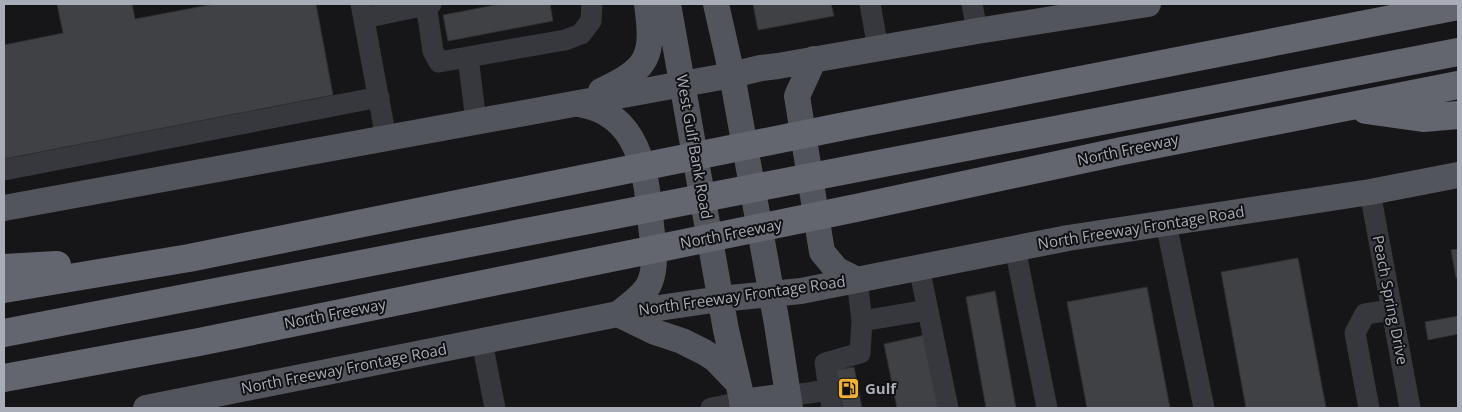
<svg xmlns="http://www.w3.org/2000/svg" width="1462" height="412" font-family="'Open Sans',sans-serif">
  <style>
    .building { fill: #404145; stroke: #303034 }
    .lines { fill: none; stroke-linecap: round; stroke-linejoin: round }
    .minor { stroke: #37383d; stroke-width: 21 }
    .major { stroke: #53555c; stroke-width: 26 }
    .highway { stroke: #63666e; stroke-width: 28 }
    .labels { text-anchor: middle; stroke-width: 4; stroke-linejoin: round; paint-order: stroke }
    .street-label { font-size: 15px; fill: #a8adb8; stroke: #111113 }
    .poi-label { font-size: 15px; font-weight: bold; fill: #a8adb8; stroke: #111113; text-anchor: start }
  </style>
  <rect width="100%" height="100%" fill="#161618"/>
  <path class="building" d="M57,4H132L135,19L214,4H316L333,95L4,159V45L63,33Z
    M500,4H550L553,21L448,41L443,15Z
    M753,4H831L834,16L758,30Z
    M1458,249V278H1456L1451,250Z
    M1298,258L1326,408H1246L1221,272Z
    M1147,287L1170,408H1087L1067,302Z
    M995,291L1016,408H986L966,297Z
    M1458,316V334L1428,340L1425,322Z
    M925,335L940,408H897L884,344Z
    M854,367L862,408H843L835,370Z"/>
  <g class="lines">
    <path class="minor" d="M361,4L386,138
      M426,4L433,51L439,62L565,40L581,34L591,21L592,4
      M870,4L878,48
      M972,4L977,31
      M364,18L431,4
      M468,57L476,121
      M4,170L379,97
      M1370,192L1410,408
      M1166,223L1204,408
      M1015,248L1047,408
      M919,267L948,408
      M857,280L862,321
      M482,342L495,408
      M788,396L828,390
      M711,408L742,402
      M832,408L825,363L860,353L862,321L927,310
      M1369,408L1355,333L1365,314L1391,310"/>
    <path class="major" d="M668,4L726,330L744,408
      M716,4L732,75L777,324L790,408
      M814,59L797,96L822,252L837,270L857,280
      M601,91C650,68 654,56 647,4
      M578,104C641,113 646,174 651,225C653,244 657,264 650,282C645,295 628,306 618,314
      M4,208L732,75L761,68L778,66L977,31L1148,4
      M618,314L655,332L682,341L704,352L715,359L738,383
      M742,402L788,396
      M146,408L618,314L720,299L801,291L1068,238L1370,192L1458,175"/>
    <path class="highway" d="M1366,110L1423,118L1458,115
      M4,268L57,265
      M4,289L189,258L840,127L1458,6
      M4,333L1458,52
      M4,378L199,342L856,208L1122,151L1458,85"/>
  </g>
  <defs>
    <symbol id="fuel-square" viewBox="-11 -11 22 22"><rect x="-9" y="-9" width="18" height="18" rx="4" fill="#f2b134" stroke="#111113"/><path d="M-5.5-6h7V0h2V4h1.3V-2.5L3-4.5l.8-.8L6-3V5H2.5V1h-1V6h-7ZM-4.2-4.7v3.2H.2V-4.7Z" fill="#111"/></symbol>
  </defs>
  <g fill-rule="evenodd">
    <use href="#fuel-square" x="836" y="376" width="25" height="25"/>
  </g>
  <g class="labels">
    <g class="street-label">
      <text transform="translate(694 147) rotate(80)" y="5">West Gulf Bank Road</text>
      <text transform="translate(1128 150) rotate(-12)" y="5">North Freeway</text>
      <text transform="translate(1141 228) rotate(-9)" y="5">North Freeway Frontage Road</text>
      <text transform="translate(731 234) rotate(-11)" y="5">North Freeway</text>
      <text transform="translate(742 296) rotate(-8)" y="5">North Freeway Frontage Road</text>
      <text transform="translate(1390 300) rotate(79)" y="5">Peach Spring Drive</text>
      <text transform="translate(335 314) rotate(-11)" y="5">North Freeway</text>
      <text transform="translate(344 369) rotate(-11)" y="5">North Freeway Frontage Road</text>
    </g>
    <g class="poi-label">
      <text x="865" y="394">Gulf</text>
    </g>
  </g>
  <rect width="1462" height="412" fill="none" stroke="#a8adb8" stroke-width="10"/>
</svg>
